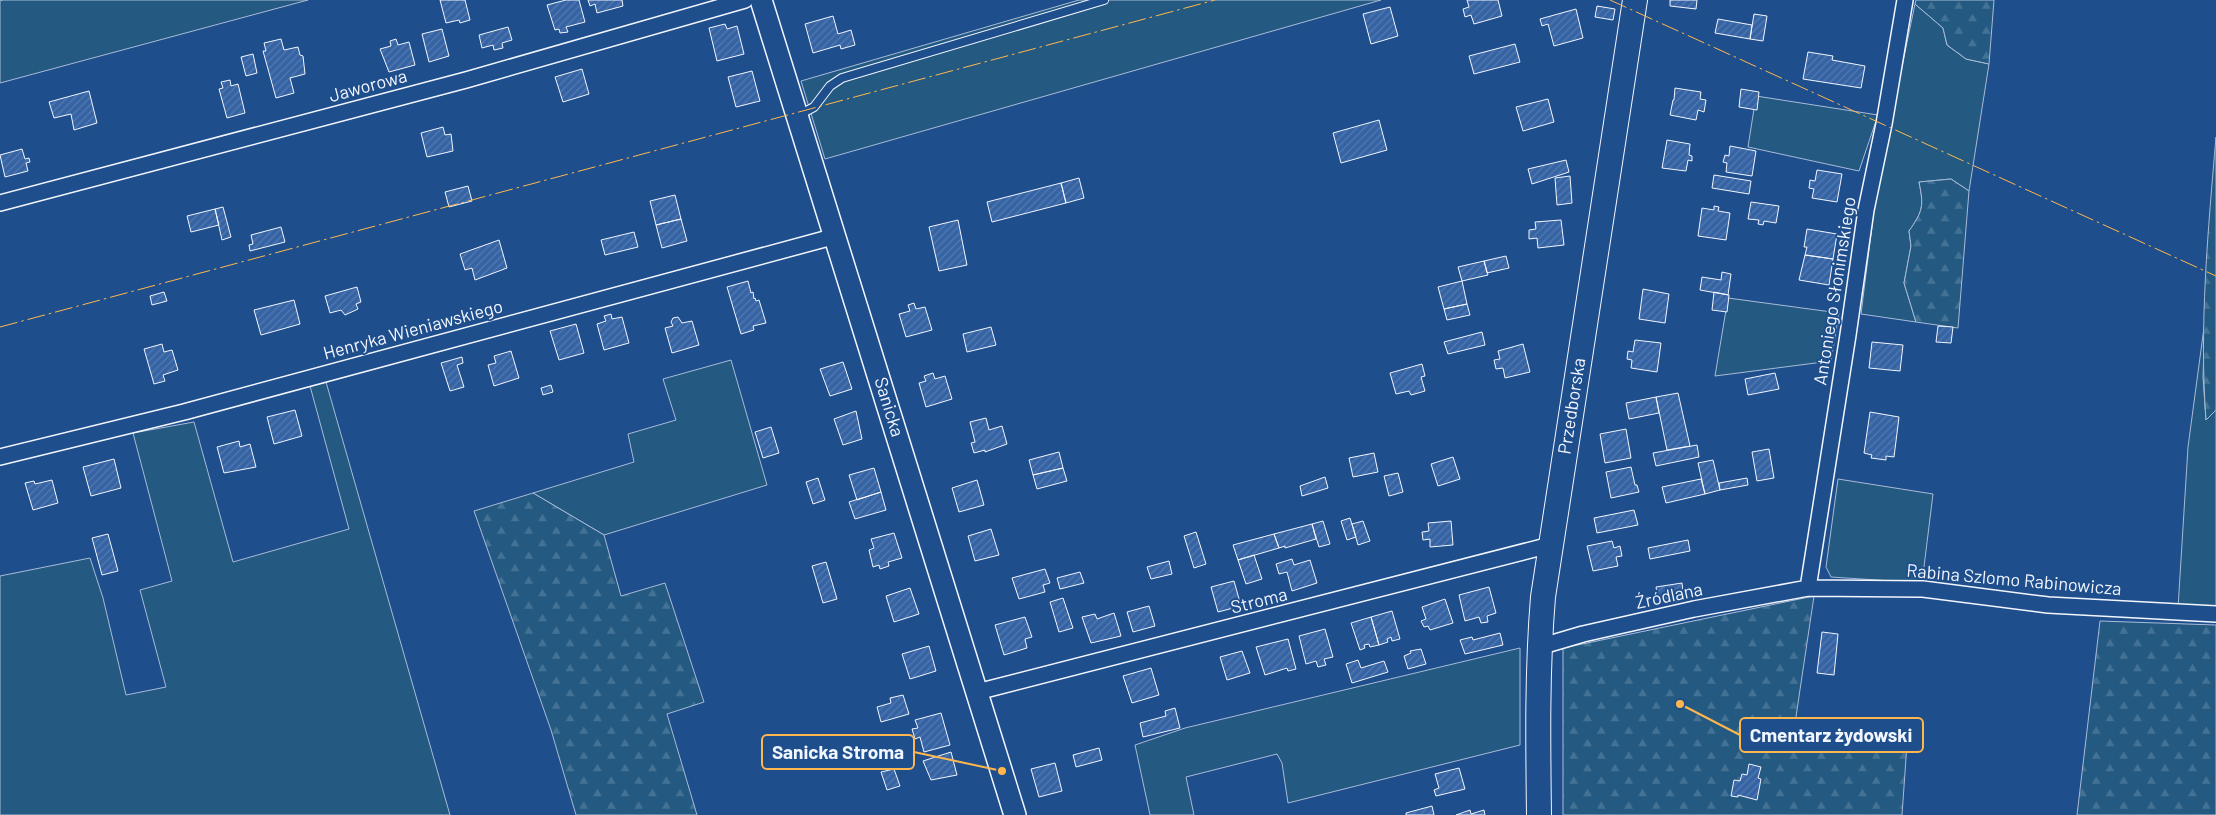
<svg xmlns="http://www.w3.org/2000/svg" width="2216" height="815" font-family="Barlow,sans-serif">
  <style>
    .green { fill: #245a82; stroke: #a8bbd7 }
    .forest { fill: url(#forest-firs); stroke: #a8bbd7 }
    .building { fill: url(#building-hatch); stroke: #f2f6ff }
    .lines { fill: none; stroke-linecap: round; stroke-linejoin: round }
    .lane-casing { stroke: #f2f6ff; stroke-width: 10 }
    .street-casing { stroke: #f2f6ff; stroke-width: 18 }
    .secondary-casing { stroke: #f2f6ff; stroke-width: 24 }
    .primary-casing { stroke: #f2f6ff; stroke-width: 26 }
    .lane { stroke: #1f4e8c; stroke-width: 8 }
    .street { stroke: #1f4e8c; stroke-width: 15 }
    .secondary { stroke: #1f4e8c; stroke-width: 21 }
    .primary { stroke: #1f4e8c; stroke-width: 24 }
    .power { stroke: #ffb74d; stroke-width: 1; stroke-dasharray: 18 4 2.5 4; stroke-linecap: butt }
    .labels { text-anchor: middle; stroke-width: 4; stroke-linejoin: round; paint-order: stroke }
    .street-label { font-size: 18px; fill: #f2f6ff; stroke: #1f4e8c }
    .leader { fill: none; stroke: #ffb74d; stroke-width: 2 }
    .callout-dot { fill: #ffb74d; stroke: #1f4e8c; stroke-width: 2 }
    .callout { fill: #1f4e8c; stroke: #ffb74d; stroke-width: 2 }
    .callout-label { font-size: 19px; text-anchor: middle; font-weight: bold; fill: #f2f6ff }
  </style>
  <defs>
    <pattern id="forest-firs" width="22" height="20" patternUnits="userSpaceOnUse" patternTransform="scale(1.25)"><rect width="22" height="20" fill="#245a82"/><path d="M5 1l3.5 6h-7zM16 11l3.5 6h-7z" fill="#447295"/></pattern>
    <pattern id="building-hatch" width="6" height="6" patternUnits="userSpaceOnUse" patternTransform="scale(1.25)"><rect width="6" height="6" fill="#3563a3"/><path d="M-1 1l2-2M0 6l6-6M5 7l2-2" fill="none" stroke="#537ab1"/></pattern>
  </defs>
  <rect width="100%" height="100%" fill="#1f4e8c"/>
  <path class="green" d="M308,0L0,83V1L3,0Z
    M1079,0H1381L825,159L801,81Z
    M1915,4L1943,28L1947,45L1966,59L1989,64L1969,191L1951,179L1919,182C1924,206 1923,211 1909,231L1911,246L1904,283L1916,322L1861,314L1877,186Z
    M1756,96L1878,115L1859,171L1748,147Z
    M1728,298L1839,313L1831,361L1715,376Z
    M2205,320L2203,377L2206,420L2216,410V609L2178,608L2188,447Z
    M731,360L767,485L604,535L533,493L634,462L628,434L676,420L663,379Z
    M326,382L450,815H0V576L90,558L103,598L126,695L166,687L140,590L172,581L133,433L194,422L233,562L349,529L310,386Z
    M1838,479L1933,494L1922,583L1831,577L1826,567Z
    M1520,648V745L1288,803L1282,763L1277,754L1186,777L1194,815H1150L1135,745L1185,728Z"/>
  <path class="forest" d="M1916,0H1994L1989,64L1966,59L1947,45L1943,28L1915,4Z
    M2216,137V410L2206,420C2199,326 2208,231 2216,137Z
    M1951,179L1969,191L1958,328L1916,322L1904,283L1911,246L1909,231C1923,211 1924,206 1919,182Z
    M533,493L604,535L621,596L665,583L704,702L667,714L697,815H576L551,730L474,511Z
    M1814,596L1794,730L1907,744L1902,815H1563V648Z
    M2100,621L2216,625V815H2077Z"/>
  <path class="building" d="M440,0H465L470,20L460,23L459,20L446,23Z
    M566,0H579L585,22L566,27L568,32L560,33L559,29L555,30L547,5Z
    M588,0H622L623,6L597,13L595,4L590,6Z
    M1467,0H1498L1502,16L1474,24L1471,15L1465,17L1463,9L1469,7Z
    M1670,0H1697L1696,9L1670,6Z
    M1597,6L1615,9L1613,20L1595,17Z
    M1390,7L1398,36L1371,44L1363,14Z
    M1576,9L1583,38L1554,46L1548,24L1542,26L1540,19Z
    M1754,14L1767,16L1763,41L1750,39Z
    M833,16L838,34L851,30L855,45L841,49L840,45L813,53L805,24Z
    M1718,19L1752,25L1750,39L1715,33Z
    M725,24L727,29L737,26L744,54L717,61L709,28Z
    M508,27L512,40L502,43L503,48L494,50L493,45L482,48L479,35Z
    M442,29L449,56L429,62L422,34Z
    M281,39L284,50L298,47L300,55L303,56L305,74L290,78L294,93L276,98L263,51H266L264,43Z
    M396,39L398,45L409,42L415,65L389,72L380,49L391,46L390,41Z
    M1515,44L1520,62L1474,74L1469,56Z
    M1808,52L1833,56L1832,60L1865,66L1861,88L1803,79Z
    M253,54L257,73L246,76L241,57Z
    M582,69L589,94L563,102L555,77Z
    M752,71L760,101L736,107L728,77Z
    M230,80L231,86L238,84L245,113L227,118L219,89L223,88L221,82Z
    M1675,88L1701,92L1700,99L1706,100L1704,112L1698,110L1696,120L1670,115L1673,100H1674Z
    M1741,89L1759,92L1757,110L1739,107Z
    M89,91L97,123L74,130L71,114L54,118L49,102Z
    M1548,99L1554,122L1523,131L1516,107Z
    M1379,120L1387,150L1341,163L1333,133Z
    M443,127L445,135L451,134L453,151L427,157L421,133Z
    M1667,140L1690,144L1689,155L1692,156V161L1688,160L1686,171L1662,168Z
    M1730,146L1756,151L1752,176L1726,172L1727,163L1723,162L1725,155L1729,156Z
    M22,149L25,159L29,158L30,162L26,163L28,171L5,177L0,155Z
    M1566,160L1569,172L1532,184L1528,169Z
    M1817,170L1842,174L1837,202L1812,198L1814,189L1809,188L1810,180L1815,181Z
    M1714,175L1751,181L1749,194L1712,188Z
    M1570,176L1572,203L1557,205L1555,178Z
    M1079,178L1084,198L1066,203L1061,183Z
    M1061,183L1066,203L992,222L987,202Z
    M468,186L472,201L449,207L445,192Z
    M675,195L681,219L656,225L650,201Z
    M1751,202L1779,206L1776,223L1764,221L1763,225L1758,224L1759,220L1748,219Z
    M1714,206L1719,207L1718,211L1730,213L1726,240L1698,236L1702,208L1714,210Z
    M223,207L231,237L222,240L215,209Z
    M215,209L219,225L191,232L187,216Z
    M681,219L687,241L662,248L656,225Z
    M958,220L967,265L939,271L929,227Z
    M1561,220L1564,245L1538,248L1537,238L1529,239V230L1536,229L1535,222Z
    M281,227L285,242L250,251L249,245L253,244L251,235Z
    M1807,229L1837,234L1833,259L1805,255L1807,247H1804Z
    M634,232L638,247L605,255L601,240Z
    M499,240L507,268L475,280L472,268L465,270L460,254Z
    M1805,255L1833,259L1829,285L1799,280Z
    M1506,256L1509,268L1487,273L1484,261Z
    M1484,261L1488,275L1462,281L1458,267Z
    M1722,272L1731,274L1728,295L1700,290L1702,277L1721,280Z
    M748,281L751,293L753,292L754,299L755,298L756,301L759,300L766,323L753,326L754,330L741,334L727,287Z
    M1462,281L1467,304L1444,309L1438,287Z
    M357,287L361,302L356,304L358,309L345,315L341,310L330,313L325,296Z
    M1643,289L1669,294L1665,323L1639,319Z
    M164,292L167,301L152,305L150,296Z
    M1714,292L1729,295L1727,312L1712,310Z
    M294,300L300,324L261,335L254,310Z
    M914,303L916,309L925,307L932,330L906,337L899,314L910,311L908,305Z
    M1467,304L1470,315L1447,320L1444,309Z
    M611,314L612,319L622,317L629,343L604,350L597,324L606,321L604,316Z
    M678,317L682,323L692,321L699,345L672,353L665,328L673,326L671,322L673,318Z
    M576,324L584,353L559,360L550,331Z
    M1938,326L1953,327L1951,343L1936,342Z
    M991,327L996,345L967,352L963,334Z
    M1482,332L1485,345L1448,354L1444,342Z
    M1635,340L1661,343L1657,372L1631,368L1632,360L1627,359L1628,351L1633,352Z
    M1872,342L1903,345L1900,371L1869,368Z
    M162,344L164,352L172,350L178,370L163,375L165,381L154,384L144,349Z
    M1523,344L1530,372L1505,378L1503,368L1496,369L1494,360L1500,359L1498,351Z
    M511,351L519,378L494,386L488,365L496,363L494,356Z
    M462,357L463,363L457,365L464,387L450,391L441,363Z
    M843,362L852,389L830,396L820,369Z
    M1422,364L1425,376L1421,377L1425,391L1411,395L1409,391L1396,394L1390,373Z
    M933,373L935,379L945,376L952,399L926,407L919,383L926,381L924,376Z
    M1775,373L1779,389L1748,395L1745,379Z
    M551,385L553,392L543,395L541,388Z
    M1678,393L1690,446L1667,450L1656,397Z
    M1656,397L1659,413L1629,419L1626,403Z
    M295,410L302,436L274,444L267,417Z
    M856,411L862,439L843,445L834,419Z
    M1870,412L1899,417L1894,457L1886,456V460L1871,458L1872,455L1864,453Z
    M986,418L989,430L1002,426L1007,444L985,452V450L974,453L971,443L975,442L970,422Z
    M771,427L779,453L763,458L755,432Z
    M1626,429L1631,458L1605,463L1600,434Z
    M239,441L240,447L250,444L256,467L224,473L217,447Z
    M1697,445L1699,457L1656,466L1653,453Z
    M1769,449L1774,478L1757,481L1752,452Z
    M1059,452L1063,468L1033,475L1029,460Z
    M1374,453L1378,472L1353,477L1349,458Z
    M1453,457L1460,479L1438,486L1431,464Z
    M114,459L121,488L91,496L83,467Z
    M1713,460L1720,490L1705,494L1698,463Z
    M1631,467L1635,485H1637L1639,492L1611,498L1606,472Z
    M874,468L881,492L857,500L849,475Z
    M1063,468L1067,481L1037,489L1033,475Z
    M1398,473L1403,492L1389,496L1384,476Z
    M1325,477L1328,488L1302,496L1300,486Z
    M818,478L825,500L813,504L806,482Z
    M1747,478L1748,485L1720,490L1719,483Z
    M1701,479L1705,494L1666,503L1662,487Z
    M52,480L58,503L33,510L25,483L34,481L35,484Z
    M977,480L984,505L959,512L952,488Z
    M881,492L886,510L855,519L849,502Z
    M1634,510L1638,525L1597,533L1594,518Z
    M1350,518L1356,537L1347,540L1341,521Z
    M1323,521L1330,544L1319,547L1312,524Z
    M1363,521L1370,541L1358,545L1352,524Z
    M1451,521L1453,545L1430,547V539L1423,540L1422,532L1429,531L1428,523Z
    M1312,524L1316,539L1285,548V546L1279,548L1274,534Z
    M991,529L999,555L975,561L968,536Z
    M1196,532L1206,564L1194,568L1184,536Z
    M894,533L902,558L888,562L889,566L880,569L879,565L873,567L869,550L874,548L871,539Z
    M108,534L118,571L102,575L92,538Z
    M1274,534L1279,548L1238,560L1233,545Z
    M1688,540L1690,551L1650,559L1648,548Z
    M1612,541L1614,548L1620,546L1622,556L1616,557L1618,566L1593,571L1587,546Z
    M1254,555L1262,579L1246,584L1238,560Z
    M1292,559L1294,565L1310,560L1317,583L1292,591L1287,572L1279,574L1276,564Z
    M1169,561L1172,574L1151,579L1147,567Z
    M826,562L837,599L823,603L812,566Z
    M1045,569L1050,583L1043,585L1045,592L1019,599L1012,578Z
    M1080,572L1084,583L1060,589L1057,578Z
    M1234,581L1241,606L1218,612L1211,587Z
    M1682,583L1684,600L1674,602L1673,597L1658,599L1656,587Z
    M1489,587L1496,613L1487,616L1488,622L1481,623L1479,617L1465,621L1459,595Z
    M910,588L919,614L894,622L886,596Z
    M1063,598L1073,628L1059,632L1050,602Z
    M1445,599L1453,623L1430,630L1428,626L1424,627L1421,621L1426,619L1422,607Z
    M1149,606L1155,626L1133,632L1127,612Z
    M1392,611L1400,639L1392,641L1391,637L1387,639L1388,642L1379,645L1371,617Z
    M1114,613L1121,636L1091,643L1082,617L1095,614L1097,619Z
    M1025,617L1032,637L1025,639L1027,648L1004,655L995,625Z
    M1371,617L1379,645L1370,647L1369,644L1364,645L1365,648L1360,650L1351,623Z
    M1325,629L1333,657L1324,659L1326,665L1318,667L1316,661L1306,664L1299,636Z
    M1822,632L1838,634L1834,675L1817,673Z
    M1500,633L1503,645L1465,654L1460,640L1472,637L1473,640Z
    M1288,639L1296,669L1288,671L1287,668L1265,675L1256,647Z
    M929,646L936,671L910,679L902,654Z
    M1421,649L1426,664L1408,669L1404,656L1411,653L1410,651Z
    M1242,651L1250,673L1227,680L1220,657Z
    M1358,660L1361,668L1384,661L1388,672L1352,683L1346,664Z
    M1151,668L1159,695L1132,703L1123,676Z
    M903,695L909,714L881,722L877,707L891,703L890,698Z
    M1175,708L1180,728L1143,737L1140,723L1166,716L1165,711Z
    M941,713L950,745L924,752L920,737L915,739L912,729L918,728L915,720Z
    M1099,748L1102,760L1076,767L1073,755Z
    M951,752L957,775L931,780L923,761Z
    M1055,763L1062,791L1039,797L1031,769Z
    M1749,764L1761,767L1758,778L1761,779L1757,800L1738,795V797L1731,796L1734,780L1740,781L1742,774L1747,775Z
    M1459,768L1465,789L1436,796L1434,790L1439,788L1435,774Z
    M894,769L900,786L887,790L881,772Z
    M1432,806L1434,815H1406V813Z
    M1470,810L1471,814L1484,810L1485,815H1456Z"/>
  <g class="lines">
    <defs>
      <path id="lane" d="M799,115L814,107L830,86L842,78L1104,0"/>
      <path id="street" d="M0,203L466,80L745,0
        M0,457L184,412L836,236
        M1808,588L1848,335L1866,210L1884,124L1905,0
        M1539,647L1583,634L1694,609L1808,588L1923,589L2048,605L2216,614
        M977,692L1550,545"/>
      <path id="secondary" d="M761,0L1015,815"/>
      <path id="primary" d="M1539,815C1538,742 1537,670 1543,597L1635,0"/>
    </defs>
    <use href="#lane" class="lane-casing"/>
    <use href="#street" class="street-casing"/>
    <use href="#secondary" class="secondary-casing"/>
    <use href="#primary" class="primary-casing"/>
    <use href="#lane" class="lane"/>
    <use href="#street" class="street"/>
    <use href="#secondary" class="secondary"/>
    <use href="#primary" class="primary"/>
    <path class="power" d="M1610,0L2216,276
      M0,327L1215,0"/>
  </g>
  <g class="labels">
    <g class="street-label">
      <text transform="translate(368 86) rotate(-15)" y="6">Jaworowa</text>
      <text transform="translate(1835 291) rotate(-81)" y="6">Antoniego Słonimskiego</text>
      <text transform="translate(413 330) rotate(-15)" y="6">Henryka Wieniawskiego</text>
      <text transform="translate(1572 406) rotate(-81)" y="6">Przedborska</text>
      <text transform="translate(889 407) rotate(73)" y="6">Sanicka</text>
      <text transform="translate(2014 580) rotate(5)" y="6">Rabina Szlomo Rabinowicza</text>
      <text transform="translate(1669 596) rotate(-12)" y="6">Źródlana</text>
      <text transform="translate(1259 601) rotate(-14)" y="6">Stroma</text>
    </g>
  </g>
  <path class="leader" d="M1680 704L1740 735M1002 771L914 752"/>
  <g class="callout-dot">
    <circle cx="1680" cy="704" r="5"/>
    <circle cx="1002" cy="771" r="5"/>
  </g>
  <g class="callout">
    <rect x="1740" y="718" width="183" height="34" rx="5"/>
    <rect x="762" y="735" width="152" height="34" rx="5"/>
  </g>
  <g class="callout-label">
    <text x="1831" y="742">Cmentarz żydowski</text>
    <text x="838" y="759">Sanicka Stroma</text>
  </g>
</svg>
